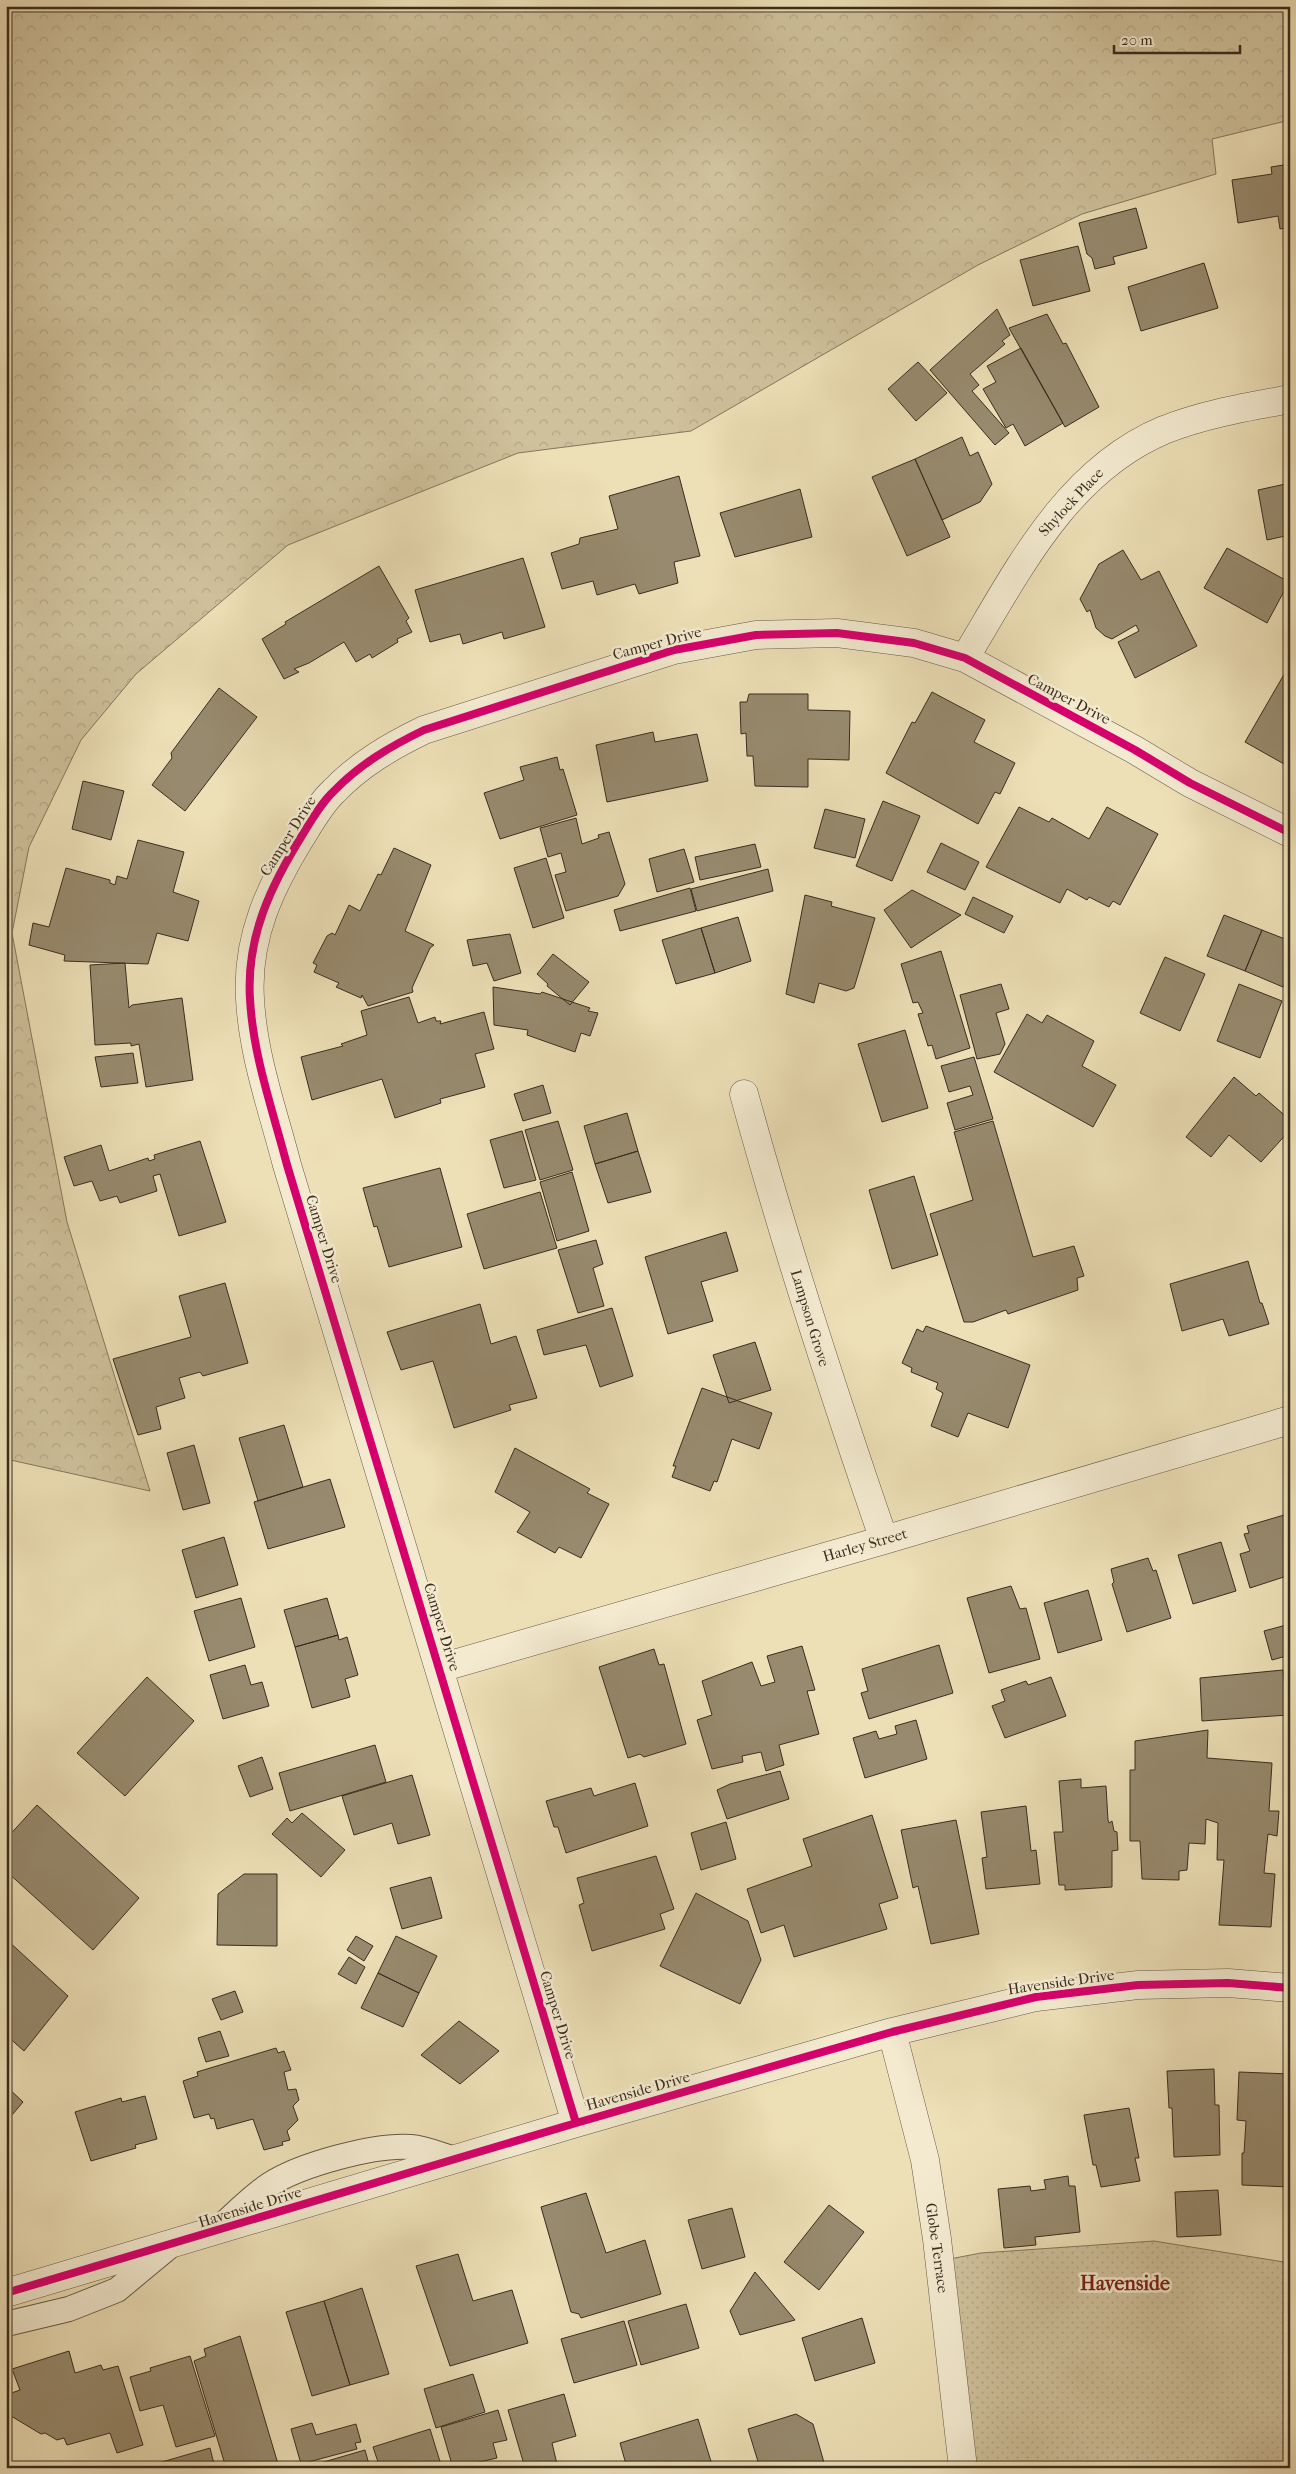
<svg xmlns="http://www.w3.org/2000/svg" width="1296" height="2474" font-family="'IM FELL French Canon',serif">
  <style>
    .grass { fill: url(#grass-dots); stroke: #84775e }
    .forest { fill: url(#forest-crowns); stroke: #84775e }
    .building { fill: #978a6e; stroke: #3a2d1f }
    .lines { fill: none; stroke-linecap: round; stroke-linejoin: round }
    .service-casing { stroke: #675a45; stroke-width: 26 }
    .minor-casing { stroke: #675a45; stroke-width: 29 }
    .service { stroke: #f3ead0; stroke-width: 24 }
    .minor { stroke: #f3ead0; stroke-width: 28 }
    .cycleway-casing { stroke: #f3ead0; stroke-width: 11 }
    .cycleway { stroke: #d6006c; stroke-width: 8 }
    .labels { text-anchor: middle; stroke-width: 5; stroke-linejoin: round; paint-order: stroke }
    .street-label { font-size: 15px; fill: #3a2d1f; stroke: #f3ead0 }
    .district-label { font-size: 20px; font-weight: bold; fill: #7a1f14; stroke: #f3ead0 }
  </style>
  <defs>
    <pattern id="grass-dots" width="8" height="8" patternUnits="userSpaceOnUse" patternTransform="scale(1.25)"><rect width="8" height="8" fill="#cfc19c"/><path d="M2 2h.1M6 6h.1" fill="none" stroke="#b2a686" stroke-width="1.8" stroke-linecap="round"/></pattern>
    <pattern id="forest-crowns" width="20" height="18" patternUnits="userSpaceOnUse" patternTransform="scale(1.25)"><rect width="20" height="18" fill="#cfc19c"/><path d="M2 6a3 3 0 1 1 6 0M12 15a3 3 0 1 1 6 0" fill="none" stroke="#b2a686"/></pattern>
  </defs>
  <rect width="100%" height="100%" fill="#eddfb6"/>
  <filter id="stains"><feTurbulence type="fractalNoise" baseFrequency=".004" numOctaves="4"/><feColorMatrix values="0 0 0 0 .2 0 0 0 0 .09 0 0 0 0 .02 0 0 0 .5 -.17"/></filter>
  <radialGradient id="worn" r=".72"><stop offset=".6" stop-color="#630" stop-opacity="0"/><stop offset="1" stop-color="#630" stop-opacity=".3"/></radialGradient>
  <path class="grass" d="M1154,2241L1290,2263V2468H962L939,2261L981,2253Z"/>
  <path class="forest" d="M6,6H1290V120L1212,139L1216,174L1082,214L978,265L691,431L518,453L288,545L136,674L81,740L29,847L12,933L67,1222L150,1491L6,1459Z"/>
  <path class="building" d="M1290,164V227L1280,229L1278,216L1238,223L1232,180L1272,174L1271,167Z
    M1136,208L1147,248L1113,257L1115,264L1095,269L1092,258L1087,254L1079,223Z
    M1078,246L1090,291L1033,306L1020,260Z
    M1204,263L1218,308L1141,331L1128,287Z
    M997,309L1010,335L1002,341L1005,344L970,374L979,385L972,391L1009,433L995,445L930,370Z
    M1047,314L1063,344L1066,343L1099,407L1065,427L1009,328Z
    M1021,348L1063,423L1025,446L1013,424L1006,428L983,389L996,382L987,366Z
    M918,362L947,393L916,421L888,389Z
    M962,437L970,456L978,452L992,484L980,502L942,520L915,459Z
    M915,459L950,537L907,556L872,477Z
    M679,476L700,556L674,562L678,583L639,594L635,584L597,595L593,581L562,589L551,553L579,544L580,538L618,529L609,496Z
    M1290,483V535L1267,540L1258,490Z
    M800,489L812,537L735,557L720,513Z
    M1227,548L1289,582L1267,623L1204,588Z
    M1123,550L1141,580L1159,571L1197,646L1135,678L1118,642L1139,631L1136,625L1112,639L1105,636L1096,628L1090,610L1087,612L1080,599L1099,564Z
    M523,558L545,627L504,639L502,632L463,644L460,634L430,642L415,590Z
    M379,566L409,618L406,621L412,632L397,639L398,642L372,658L370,654L356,662L344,642L309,663L294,669L299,672L284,679L262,639L286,624L285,622Z
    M1290,664V755L1284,764L1245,742Z
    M219,688L257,717L185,811L152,785L172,758L171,753Z
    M932,692L985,720L974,742L1015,763L1000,794L995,792L978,824L886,773L912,722L915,723Z
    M749,694H808V710L850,711L849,760L808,759V787L755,786L753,756H747L746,733L741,734L740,702H747Z
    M653,732L655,742L697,734L708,781L607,802L596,745Z
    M557,757L560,770L563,769L577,815L500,839L484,793L524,780L520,767Z
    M83,781L124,791L111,840L72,829Z
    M883,801L920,816L892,881L856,866Z
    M1019,807L1049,822L1052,818L1089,839L1107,807L1158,834L1120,905L1113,901L1109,907L1089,897L1087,900L1067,889L1060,903L986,867Z
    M825,809L865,819L855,858L814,848Z
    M576,818L582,844L599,838L598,835L609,832L625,884L618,896L566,911L555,875L566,872L561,853L548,857L540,828Z
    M138,840L184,852L173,892L199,901L188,941L157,933L148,964L64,961L65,955L29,945L33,923L49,927L66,868L110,880V883L115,885L117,876L127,879Z
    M941,843L979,862L965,890L927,872Z
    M755,844L761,867L700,880L695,857Z
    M394,848L431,865L405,931L434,945L430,948L412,988L413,992L368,1006L362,995L361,998L336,987L339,983L314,972L317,965L313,963L327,936L332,933L335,935L349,905L360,911L378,874L381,875Z
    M684,849L694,882L657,892L649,859Z
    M546,858L564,918L533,928L514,868Z
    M768,869L773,891L697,911L691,889Z
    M690,888L696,911L620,931L614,910Z
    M912,890L961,915L911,948L884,910Z
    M805,895L832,902L831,906L875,918L854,988L846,991L819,983L814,1003L786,994Z
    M973,897L1013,916L1004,933L965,914Z
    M1224,915L1262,930L1245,971L1207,956Z
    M738,917L751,961L715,973L701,928Z
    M701,928L715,973L676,984L662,940Z
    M1262,930L1290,941V971L1283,987L1245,971Z
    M510,934L521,973L494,981L487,963L473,966L467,940Z
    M941,951L970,1048L936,1059L932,1045L928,1046L918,1014L923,1013L918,1002L913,1003L901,964Z
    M553,954L589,982L570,1005L547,986L548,984L537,974Z
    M1165,957L1205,974L1180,1031L1140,1013Z
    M125,963L129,1008L132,1005L182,998L193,1080L146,1087L139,1044L131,1046V1043L95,1045L90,965Z
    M1001,984L1009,1009L996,1013L1005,1044L1000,1054L977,1059L960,995Z
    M1239,984L1282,1001L1260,1058L1217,1041Z
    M493,987L540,994L542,992L590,1008L588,1011L598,1013L590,1036L581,1033L575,1052L527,1035L528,1030L494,1025Z
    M409,997L418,1023L435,1017L436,1021H441L440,1024L484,1012L494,1049L475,1054L485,1087L440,1099L441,1103L395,1118L382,1079L312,1100L301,1057L343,1046L341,1044L367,1035L361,1011Z
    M1027,1014L1042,1023L1047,1015L1094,1041L1082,1066L1116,1085L1093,1127L994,1072Z
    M905,1030L928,1108L882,1122L858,1044Z
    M133,1053L138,1083L101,1087L95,1057Z
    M974,1057L993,1119L955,1130L947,1103L973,1095L970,1086L949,1092L941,1066Z
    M1234,1077L1256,1096L1259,1093L1290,1120V1130L1261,1162L1229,1135L1211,1157L1186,1137Z
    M543,1085L551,1113L523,1121L514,1094Z
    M627,1113L638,1151L595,1164L584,1126Z
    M558,1121L573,1170L540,1180L525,1130Z
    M993,1121L1033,1257L1074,1246L1084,1276L1077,1278L1078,1290L1008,1314L1006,1310L973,1322H964L930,1214L973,1200L954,1132Z
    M522,1131L536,1180L504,1188L490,1140Z
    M200,1141L226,1222L179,1236L160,1174L153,1176L157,1191L120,1203L117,1196L100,1201L92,1181L74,1186L64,1157L101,1145L109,1171L148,1158L149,1161L155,1159L154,1155Z
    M638,1151L651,1192L608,1203L595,1164Z
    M440,1168L462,1247L389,1267L377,1226L374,1227L363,1188Z
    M572,1172L589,1231L557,1241L540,1182Z
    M914,1176L938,1255L892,1269L869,1190Z
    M540,1192L557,1248L484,1269L467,1214Z
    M726,1232L738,1271L701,1282L713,1321L668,1334L645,1257Z
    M596,1240L603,1264L593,1268L604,1306L578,1313L558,1250Z
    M1248,1261L1260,1303H1262L1269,1324L1229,1336L1223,1319L1182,1331L1170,1284Z
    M225,1283L248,1363L203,1376L200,1372L179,1378L185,1398L156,1407L161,1429L138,1435L113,1359L191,1337L179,1296Z
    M480,1304L491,1344L516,1336L537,1398L509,1405L511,1410L454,1428L433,1361L401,1370L387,1332Z
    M612,1308L633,1376L600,1387L586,1345L544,1355L537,1330Z
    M926,1326L1030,1365L1008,1428L968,1413L958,1437L931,1426L943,1393L936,1389L938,1383L911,1372L912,1368L902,1363L917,1329L923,1332Z
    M755,1342L771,1390L729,1403L713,1355Z
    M702,1388L772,1413L759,1449L732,1439L717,1482L714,1481L710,1491L672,1477L676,1466H673Z
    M284,1425L303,1487L258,1501L239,1438Z
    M194,1445L210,1503L183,1510L167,1453Z
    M515,1448L590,1489L587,1493L609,1504L581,1558L559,1547L555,1553L517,1532L530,1512L495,1492Z
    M330,1479L345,1527L268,1549L254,1502Z
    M1284,1515L1286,1522H1290V1575L1250,1588L1240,1554L1250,1551L1244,1534L1249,1533L1247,1526Z
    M224,1537L238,1585L196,1598L182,1550Z
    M1221,1542L1236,1591L1193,1604L1178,1555Z
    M1148,1558L1153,1571L1156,1570L1171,1618L1127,1632L1112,1584L1114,1582L1111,1569Z
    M1011,1586L1020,1609L1026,1608L1040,1659L989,1673L967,1598Z
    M1088,1590L1102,1640L1058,1653L1044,1603Z
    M241,1598L255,1647L209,1661L194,1611Z
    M327,1598L338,1635L295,1647L284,1610Z
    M1290,1624V1655L1272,1660L1264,1631Z
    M338,1635L339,1640L347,1637L358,1675L345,1679L350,1697L312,1708L295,1647Z
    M939,1645L953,1693L869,1719L861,1693L868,1691L862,1669Z
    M802,1646L815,1690L807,1691L819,1734L779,1745L784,1765L766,1771L761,1752L742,1756L743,1762L712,1769L697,1720L712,1715L702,1681L752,1662L761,1686L775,1682L767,1656Z
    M654,1649L659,1665L664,1664L686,1744L644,1757L640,1754L628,1758L599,1667Z
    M245,1665L251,1685L262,1682L269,1706L223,1719L210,1675Z
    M1283,1670L1288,1715L1202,1721L1200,1678Z
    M147,1677L194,1721L125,1796L77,1753Z
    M1051,1677L1066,1716L1005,1738L992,1706L1005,1701L1001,1690L1026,1681L1028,1685Z
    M916,1720L927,1759L865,1778L853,1738L876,1731L879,1739L897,1734L895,1726Z
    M1208,1730L1207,1758L1272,1763L1269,1811H1279L1277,1836L1268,1834L1264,1873L1275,1874L1271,1927L1219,1925L1224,1860H1217L1218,1823L1206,1819L1205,1844L1189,1843L1187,1870L1179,1871V1880L1142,1879L1140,1841H1130V1770H1135V1741Z
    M375,1745L386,1782L290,1811L279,1773Z
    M262,1757L273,1789L250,1797L238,1766Z
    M780,1771L789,1799L727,1819L717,1790L730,1784Z
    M412,1775L430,1835L398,1844L392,1823L354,1835L342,1796Z
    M1081,1779V1788L1106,1786L1108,1820L1109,1823L1112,1821L1114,1831L1117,1832L1118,1850L1112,1851V1887L1065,1890V1885H1059L1054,1832H1063L1059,1781Z
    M635,1783L648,1826L566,1853L558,1827H554L546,1801L591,1788L594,1796Z
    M37,1805L139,1898L93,1950L6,1871V1839Z
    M1026,1806L1031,1851L1036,1850L1040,1884L986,1889L982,1858L987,1857L981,1812Z
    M302,1813L345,1850L321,1877L272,1834L287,1818L292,1823Z
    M872,1815L898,1898L879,1904L887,1929L794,1957L784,1925L761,1933L747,1889L812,1866L803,1839Z
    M956,1820L979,1934L931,1944L918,1886L913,1888L901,1830Z
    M726,1822L736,1859L701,1870L691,1833Z
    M656,1856L674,1909L660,1914L665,1929L592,1951L579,1905L584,1903L577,1878Z
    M244,1874H277V1946L217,1945L218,1894Z
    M431,1877L442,1918L402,1929L390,1888Z
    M696,1893L748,1921L761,1960L740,2004L660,1966Z
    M356,1936L373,1946L364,1961L347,1950Z
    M396,1936L437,1956L419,1993L378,1973Z
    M6,1939L68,1996L24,2051L6,2035Z
    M349,1957L365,1967L356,1984L338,1974Z
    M378,1973L419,1993L403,2027L361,2008Z
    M235,1991L243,2012L221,2020L212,1999Z
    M459,2021L499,2051L460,2084L421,2055Z
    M220,2031L229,2056L206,2062L198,2038Z
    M276,2048L278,2053L284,2051L291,2070L284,2072L288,2090L296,2089L299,2100L293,2106L298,2120L287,2131L290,2140L282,2142L283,2145L264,2150L253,2119L217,2129L214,2118L211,2119L209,2114L194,2118L183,2081L198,2076L197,2072Z
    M1214,2069L1215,2105H1219L1220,2155L1174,2157L1172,2108H1169L1167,2071Z
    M1239,2072L1290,2074V2187L1242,2185V2153H1244L1246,2121L1237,2120Z
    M6,2086L23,2102L6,2122Z
    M145,2096L157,2139L135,2145L136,2148L91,2161L75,2112L121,2098L122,2102Z
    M1129,2108L1139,2158H1135L1140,2181L1101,2187L1096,2165H1093L1084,2115Z
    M1068,2176L1069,2186H1075L1080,2232L1035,2237L1036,2245L1004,2248L998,2189L1030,2186L1031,2191L1046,2189L1044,2180Z
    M1218,2190L1221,2235L1177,2237L1175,2192Z
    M586,2193L606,2253L645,2240L661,2294L581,2318L579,2314L571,2312L541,2207Z
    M829,2205L864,2232L819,2290L784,2262Z
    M732,2208L745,2257L702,2269L688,2220Z
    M1290,2236V2260H1287Z
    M458,2254L473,2301L512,2290L528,2343L450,2366L416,2266Z
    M755,2272L795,2320L740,2335L730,2311Z
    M362,2288L389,2374L350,2385L324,2301Z
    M324,2301L350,2385L312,2396L286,2312Z
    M686,2304L699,2348L641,2365L628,2321Z
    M862,2318L875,2363L815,2381L802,2338Z
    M624,2321L637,2365L574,2383L561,2339Z
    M240,2336L278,2464L266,2468H226L194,2361L206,2356L204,2349Z
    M69,2351L75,2373L101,2365L103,2370L118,2366L143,2445L117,2453L110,2433L67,2445L64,2438L57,2440L45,2433L41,2434L6,2413V2395L20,2390L12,2369Z
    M190,2356L215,2436L176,2447L163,2405L140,2411L130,2377L151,2371L150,2368Z
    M473,2374L485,2412L436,2428L424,2389Z
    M564,2394L576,2436L552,2443L557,2464L562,2463L563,2468H525L508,2410Z
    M498,2410L507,2440L493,2443L497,2458L453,2468L441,2427Z
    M796,2414L813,2424L825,2466L760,2468L748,2429Z
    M698,2419L713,2468H627L620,2443Z
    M312,2423L316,2435L356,2424L361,2442L355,2443L357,2449L301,2464L291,2429Z
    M430,2429L442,2468H380L373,2447Z
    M210,2448L215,2468H156L155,2464Z
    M365,2450L370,2468H303Z
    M15,2463L27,2468H14Z"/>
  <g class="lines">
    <defs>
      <path id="service" d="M217,2230C234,2215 250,2198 269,2185C299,2165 375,2144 411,2147C425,2148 441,2155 455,2159
        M6,2324L69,2309L117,2290L170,2246"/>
      <path id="minor" d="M965,658C1017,572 1066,471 1164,430C1205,414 1247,407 1290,399
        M744,1094C785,1244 833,1392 884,1540
        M440,1668L884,1540L1290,1420
        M892,2032L925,2160L937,2239L963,2468
        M576,2123L287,1165C273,1111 253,1056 250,999C246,937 271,885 303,834C312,819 322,802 334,791C360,764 391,746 424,730L674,650L756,635L837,633L914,643L965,658L1135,750L1190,783L1290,833
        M6,2293L576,2123L892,2032L1036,1997L1138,1985L1228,1983L1290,1988"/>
    </defs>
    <use href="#service" class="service-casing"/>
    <use href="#minor" class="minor-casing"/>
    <use href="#service" class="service"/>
    <use href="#minor" class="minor"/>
    <defs>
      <path id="cycleway" d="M576,2123L287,1165C273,1111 253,1056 250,999C246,937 271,885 303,834C312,819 322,802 334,791C360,764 391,746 424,730L674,650L756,635L837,633L914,643L965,658L1135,750L1190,783L1290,833
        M6,2293L576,2123L892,2032L1036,1997L1138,1985L1228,1983L1290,1988"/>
    </defs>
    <use href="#cycleway" class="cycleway-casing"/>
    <use href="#cycleway" class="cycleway"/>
  </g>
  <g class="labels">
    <g class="street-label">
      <text transform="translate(1071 502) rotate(-47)" y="5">Shylock Place</text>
      <text transform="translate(657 643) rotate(-15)" y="5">Camper Drive</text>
      <text transform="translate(1069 699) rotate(28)" y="5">Camper Drive</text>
      <text transform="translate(288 836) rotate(-58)" y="5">Camper Drive</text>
      <text transform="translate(324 1239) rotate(73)" y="5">Camper Drive</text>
      <text transform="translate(810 1318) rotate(73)" y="5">Lampson Grove</text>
      <text transform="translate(865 1545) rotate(-16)" y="5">Harley Street</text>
      <text transform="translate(442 1627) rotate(73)" y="5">Camper Drive</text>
      <text transform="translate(1061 1982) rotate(-8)" y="5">Havenside Drive</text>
      <text transform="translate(558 2015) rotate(73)" y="5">Camper Drive</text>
      <text transform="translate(638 2091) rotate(-16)" y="5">Havenside Drive</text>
      <text transform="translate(250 2207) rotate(-17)" y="5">Havenside Drive</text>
      <text transform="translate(937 2248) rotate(82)" y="5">Globe Terrace</text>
    </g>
    <g class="district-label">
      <text x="1125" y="2290">Havenside</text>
    </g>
  </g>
  <rect width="1296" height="2474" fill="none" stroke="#eddfb6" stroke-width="25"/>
  <rect x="8" y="8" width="1281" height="2459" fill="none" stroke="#3a2d1f" stroke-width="2.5"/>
  <rect x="12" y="12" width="1271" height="2449" fill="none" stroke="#3a2d1f"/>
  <path d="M1114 45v8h126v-8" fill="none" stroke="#3a2d1f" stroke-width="2.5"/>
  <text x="1121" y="45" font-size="15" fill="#3a2d1f" stroke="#f3ead0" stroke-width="4" paint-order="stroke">20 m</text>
  <rect width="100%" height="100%" filter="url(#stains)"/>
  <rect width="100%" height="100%" fill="url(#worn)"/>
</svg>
